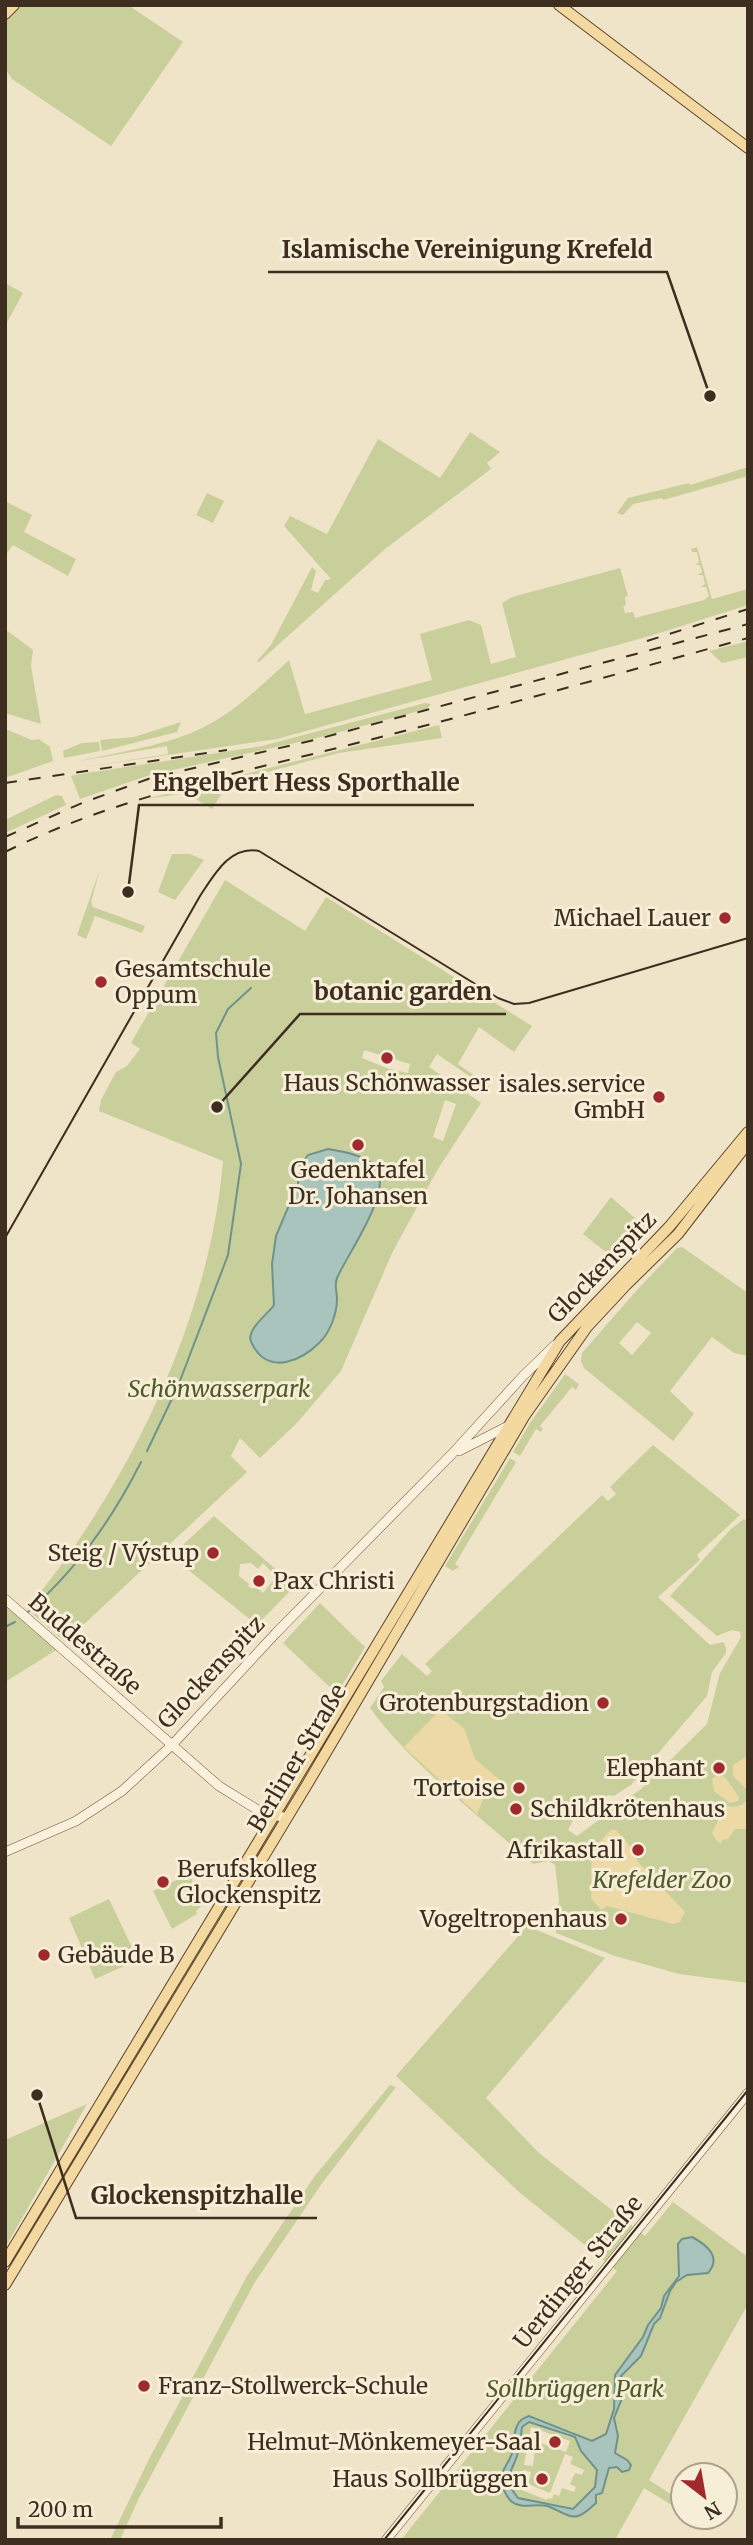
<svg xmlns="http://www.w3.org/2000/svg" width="753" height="2545" font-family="Merriweather,serif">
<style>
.green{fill:#c9cf9b;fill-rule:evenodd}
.sand{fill:#ecd9a5}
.water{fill:#a9c4bc;stroke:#6f938a;stroke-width:2;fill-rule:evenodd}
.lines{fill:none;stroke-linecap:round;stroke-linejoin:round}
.stream{stroke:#6f938a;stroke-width:2}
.secondary-casing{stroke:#6f573f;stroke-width:10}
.primary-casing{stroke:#5b4430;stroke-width:12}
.secondary{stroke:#faf1dc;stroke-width:9}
.primary{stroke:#f3d9a0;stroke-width:10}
.tram{stroke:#3d2e20;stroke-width:2}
.rail{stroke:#3d2e20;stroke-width:2;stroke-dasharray:12 12;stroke-linecap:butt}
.poi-dot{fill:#9e2a2b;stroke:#f7eed8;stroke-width:2.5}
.labels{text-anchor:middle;stroke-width:6;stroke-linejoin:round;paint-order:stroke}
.poi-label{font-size:23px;fill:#3d2e20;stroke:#f7eed8;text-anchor:end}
.street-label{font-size:23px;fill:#3d2e20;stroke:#f7eed8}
.park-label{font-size:23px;font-style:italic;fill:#4d5a26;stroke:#f7eed8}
.leader{fill:none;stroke:#3d2e20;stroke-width:2.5}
.callout-dot{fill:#3d2e20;stroke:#f7eed8;stroke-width:2.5}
.callout-label{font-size:24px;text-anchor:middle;font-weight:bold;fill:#3d2e20;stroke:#f7eed8;stroke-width:6;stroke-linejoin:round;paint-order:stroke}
</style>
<rect width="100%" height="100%" fill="#f0e4c8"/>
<path class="green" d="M5,5H128L183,42L111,146L12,79L5,68Z
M5,283L23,293L5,326Z
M470,432L500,452L487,463L491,469L385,549L259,662L257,661L271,645L312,567L316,571L311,590L318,593L325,580L331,579L284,526L290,516L327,534L378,439L440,478Z
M748,467V476L663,500L662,498L633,504L623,515L617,513L628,498L689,483L690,485Z
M207,493L224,501L213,523L196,515Z
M5,501L32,515L24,532L76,559L68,576L13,545L5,556Z
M697,547L712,599L748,589V605L650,636L277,739L79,768L168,754L167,746L80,761C119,752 169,745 204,727C236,711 263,684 289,660L305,714L432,680L420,634L469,620L481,625L491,664L516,657L502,603L512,597L620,568L628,596L625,597L626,605L623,606L625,613L633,612L635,618L704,600L709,596L706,587H701L705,584L703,575H698L702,572L700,565H695L699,562L697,552H692L691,549Z
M5,629L33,650L31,666L41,724L5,713Z
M748,641V657L722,663L709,651Z
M425,703L431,704L427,709L313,739L150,775L80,799L71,776L74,775L262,746Z
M181,722L177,732L102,751L100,740L134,737Z
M439,725L442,738L339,753L229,782L212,809L186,793L146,799Z
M5,729L32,740L39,739L50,747L53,761L5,778Z
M99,742L100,751L64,758L63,751L65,750L82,743Z
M56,795L62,796L66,805L5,833V820Z
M172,854H190L204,860L175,900L158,892Z
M100,869L91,902L93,907L145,926L142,933L95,916L86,939L77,935Z
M225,880L305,931L326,897L532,1026L514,1052L479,1027L458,1064L489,1086L485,1092L479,1088L481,1084L437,1054L429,1067L481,1103L438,1169L393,1251L341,1371L297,1423L260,1458L240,1438L231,1456L247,1472L65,1642L27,1609C128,1487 210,1319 223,1161L99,1111L101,1100L116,1072L127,1066L140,1049L131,1043ZM364,1050L410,1064L408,1073L389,1069L362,1058ZM445,1100L456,1104L443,1141L433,1137ZM328,1149L342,1151L374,1165L377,1171L380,1193L374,1208L336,1280L337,1298L305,1354L281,1363L251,1332L274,1305L272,1264L276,1236L298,1184L299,1167L308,1155Z
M611,1197L645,1227L616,1260L583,1234Z
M682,1247L748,1293V1356L734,1353L712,1337L670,1391L694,1414L673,1441L584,1368L581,1361L582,1353L637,1290L677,1248ZM637,1322L651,1333L632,1355L619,1343Z
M565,1374L579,1384L576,1390L572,1387L540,1426L543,1429L541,1432L536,1429L520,1456L513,1452L530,1423Z
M653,1445L740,1515L697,1555L700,1560L658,1597L710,1645L723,1642L726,1647V1653L712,1672L707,1696L631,1785L614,1796L608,1795L590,1809L574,1818L568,1830L577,1836L641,1789L707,1724L720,1673L741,1637L740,1632L732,1630L717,1636L670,1596L731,1529L744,1519L748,1522V1983L679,1974L615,1956L556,1933L559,1899L555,1865L549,1861L533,1864C480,1816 411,1765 370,1708L384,1687L381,1681L402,1654L427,1676L432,1671L425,1664L602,1495L608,1501L616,1494L610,1487Z
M510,1458L516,1462L455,1564L459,1567L453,1571L445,1566Z
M214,1516L295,1586L257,1625L171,1556ZM251,1563L258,1569L263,1563L276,1577L263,1593L255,1586L252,1589L248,1586L249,1584L239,1576L240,1564Z
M320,1603L365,1647L337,1694L283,1643Z
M5,1605L58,1649L5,1682Z
M189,1874L204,1904L196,1911L197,1914L172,1929L153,1891Z
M109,1899L138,1960L95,1979L69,1918Z
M527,1926L605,1958L486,2098L539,2153L645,2236L673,2202L748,2257V2304L649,2480L683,2502V2512L644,2488L615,2540H401L617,2271L519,2192L396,2076ZM682,2239L695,2275H687L676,2282L670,2291L660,2318L654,2324L641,2356L621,2377L627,2386L614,2418L618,2436L614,2453L622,2472L617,2467L609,2468L602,2493L572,2518L551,2508L512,2502L503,2472L512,2452L523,2418L529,2416L573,2432L575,2435L570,2437L528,2422L525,2424C520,2432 521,2442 518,2451C512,2474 501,2475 518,2498L573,2509L595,2487L597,2470L581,2451L575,2438L577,2435L592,2441L606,2434L614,2409L615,2375L643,2337L648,2325L661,2308L664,2296L679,2276L678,2244ZM531,2427L570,2441L566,2452L541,2443L542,2435L537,2433L533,2466L524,2465ZM565,2454L573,2457L570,2464L584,2470L582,2475L575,2473L570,2484L576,2487L574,2492L562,2488L559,2496L554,2494L552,2499L548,2498L547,2500L519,2489L523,2470L531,2472L528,2484L550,2493Z
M390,2085L396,2087L323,2182L255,2282L139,2498L120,2540H110L150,2457L247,2276L314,2177Z
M87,2104L5,2248V2140Z"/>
<path class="sand" d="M440,1710L464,1728L475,1759L500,1780L485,1795L477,1814L404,1747Z
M748,1756V1791L733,1776V1765Z
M717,1775L725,1777L739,1797L738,1801L730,1803L714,1791L712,1779Z
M748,1796V1829H735L728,1839L722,1840L721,1844L715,1839L712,1833L725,1806C735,1808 745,1807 748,1796Z
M611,1830H616L627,1842L639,1863L685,1912L680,1922L673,1924L607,1906L601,1910L591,1898C594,1870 583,1856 611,1830Z"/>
<path class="water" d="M328,1149C341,1151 364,1155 374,1165C397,1187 347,1254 337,1278C334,1285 337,1291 337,1299C337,1313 330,1333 319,1343C302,1360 272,1374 255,1349C252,1344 249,1340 251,1334C254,1323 268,1314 274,1305L272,1264L276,1236L298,1184L299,1167L308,1155Z
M692,2237C707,2245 722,2257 708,2273L687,2275L676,2282L670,2291L660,2318L654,2324L641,2356L621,2376L626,2382L627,2386L614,2418L618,2436L615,2453L627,2460L631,2465L629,2470L622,2472L617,2467L609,2468L602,2493L596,2495V2503C575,2523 574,2518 550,2507C538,2502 522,2510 512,2502C506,2497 501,2485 501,2478C502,2469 510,2461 512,2453C514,2444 513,2434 517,2426C519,2420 524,2418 529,2416L592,2441L606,2434L614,2409L615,2375L643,2337L648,2325L661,2308L664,2296L679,2276L678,2244L682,2239ZM529,2422L575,2437L581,2451L597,2470L595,2487L573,2509L518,2498C502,2478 510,2476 517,2456C520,2446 521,2437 522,2427Z"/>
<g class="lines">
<path class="stream" d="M147,1451L178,1386L228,1255L241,1164L218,1057L216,1033L228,1009L251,988
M28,1612C75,1571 113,1518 141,1462
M5,1627L15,1622"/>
<g class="secondary-casing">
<path id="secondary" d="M459,1451L512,1424
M5,1599L219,1786L261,1812L287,1818
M5,1852L76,1821L122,1791L172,1745L276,1633L451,1455L523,1376L555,1345
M386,2540L748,2093"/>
</g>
<g class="primary-casing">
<path id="primary" d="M559,5L748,148
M5,14L14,5
M5,2262L560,1341L669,1227L748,1132
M5,2285L308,1783L525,1415L587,1327L626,1285L678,1234L748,1143"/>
</g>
<use href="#secondary" class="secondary"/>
<use href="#primary" class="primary"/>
<path class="tram" d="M5,1238L200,896C214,875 230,845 259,851L498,998L514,1004L529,1003L748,938
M384,2540L748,2090"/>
<path class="rail" d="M647,641L748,609
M5,783L227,750
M5,837L82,803L151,778L314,740L748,624
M5,852C116,797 235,774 353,744C485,711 617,674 748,638"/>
</g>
<g class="poi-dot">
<circle cx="725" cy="918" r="7"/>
<circle cx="101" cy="982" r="7"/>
<circle cx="387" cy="1058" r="7"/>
<circle cx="659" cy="1097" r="7"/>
<circle cx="358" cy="1145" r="7"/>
<circle cx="213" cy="1553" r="7"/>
<circle cx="259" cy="1581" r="7"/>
<circle cx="603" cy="1703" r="7"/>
<circle cx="719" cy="1768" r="7"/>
<circle cx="519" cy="1788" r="7"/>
<circle cx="516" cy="1809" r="7"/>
<circle cx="638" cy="1850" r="7"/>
<circle cx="163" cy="1882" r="7"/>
<circle cx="621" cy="1919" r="7"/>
<circle cx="44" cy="1955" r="7"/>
<circle cx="144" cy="2386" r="7"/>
<circle cx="555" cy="2442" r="7"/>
<circle cx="542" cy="2479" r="7"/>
</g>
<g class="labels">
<g class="poi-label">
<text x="711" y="926">Michael Lauer</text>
<text x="115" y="977" text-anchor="start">Gesamtschule<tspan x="115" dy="26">Oppum</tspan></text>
<text x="387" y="1091" text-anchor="middle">Haus Schönwasser</text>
<text x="645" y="1092">isales.service<tspan x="645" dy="26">GmbH</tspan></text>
<text x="358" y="1178" text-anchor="middle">Gedenktafel<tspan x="358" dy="26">Dr. Johansen</tspan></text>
<text x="199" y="1561">Steig / Výstup</text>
<text x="273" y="1589" text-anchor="start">Pax Christi</text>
<text x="589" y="1711">Grotenburgstadion</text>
<text x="705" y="1776">Elephant</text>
<text x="505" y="1796">Tortoise</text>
<text x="530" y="1817" text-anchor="start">Schildkrötenhaus</text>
<text x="624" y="1858">Afrikastall</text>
<text x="177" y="1877" text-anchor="start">Berufskolleg<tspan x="177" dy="26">Glockenspitz</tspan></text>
<text x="607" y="1927">Vogeltropenhaus</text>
<text x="58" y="1963" text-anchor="start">Gebäude B</text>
<text x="158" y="2394" text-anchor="start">Franz-Stollwerck-Schule</text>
<text x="541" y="2450">Helmut-Mönkemeyer-Saal</text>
<text x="528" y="2487">Haus Sollbrüggen</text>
</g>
<g class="street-label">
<text transform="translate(602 1267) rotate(-46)" y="8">Glockenspitz</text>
<text transform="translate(85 1644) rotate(41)" y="8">Buddestraße</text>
<text transform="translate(211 1672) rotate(-47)" y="8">Glockenspitz</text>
<text transform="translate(297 1758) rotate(-59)" y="8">Berliner Straße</text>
<text transform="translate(578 2272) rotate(-51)" y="8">Uerdinger Straße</text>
</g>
<g class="park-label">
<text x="219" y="1397">Schönwasserpark</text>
<text x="662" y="1888">Krefelder Zoo</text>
<text x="575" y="2397">Sollbrüggen Park</text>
</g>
</g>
<path class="leader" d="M710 396L667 272H268M128 892L139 805H474M217 1107L300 1014H506M37 2095L76 2218H317"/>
<g class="callout-dot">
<circle cx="710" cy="396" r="7"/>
<circle cx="128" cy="892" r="7"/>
<circle cx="217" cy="1107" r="7"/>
<circle cx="37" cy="2095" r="7"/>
</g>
<g class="callout-label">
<text x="467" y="258">Islamische Vereinigung Krefeld</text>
<text x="306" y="791">Engelbert Hess Sporthalle</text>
<text x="403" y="1000">botanic garden</text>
<text x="197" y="2204">Glockenspitzhalle</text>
</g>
<rect width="753" height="2545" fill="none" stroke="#3d2e20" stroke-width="14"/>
<g transform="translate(704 2496) rotate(149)"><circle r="33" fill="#f7eed8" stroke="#ada18e" stroke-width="2"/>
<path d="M0-5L12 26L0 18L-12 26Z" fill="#9e2a2b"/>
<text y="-10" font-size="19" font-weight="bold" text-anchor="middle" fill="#3d2e20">N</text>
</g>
<path d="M18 2517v10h203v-10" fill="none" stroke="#3d2e20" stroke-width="3.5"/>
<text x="28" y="2517" font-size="21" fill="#3d2e20" stroke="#f7eed8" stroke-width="5" paint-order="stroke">200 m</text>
</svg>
